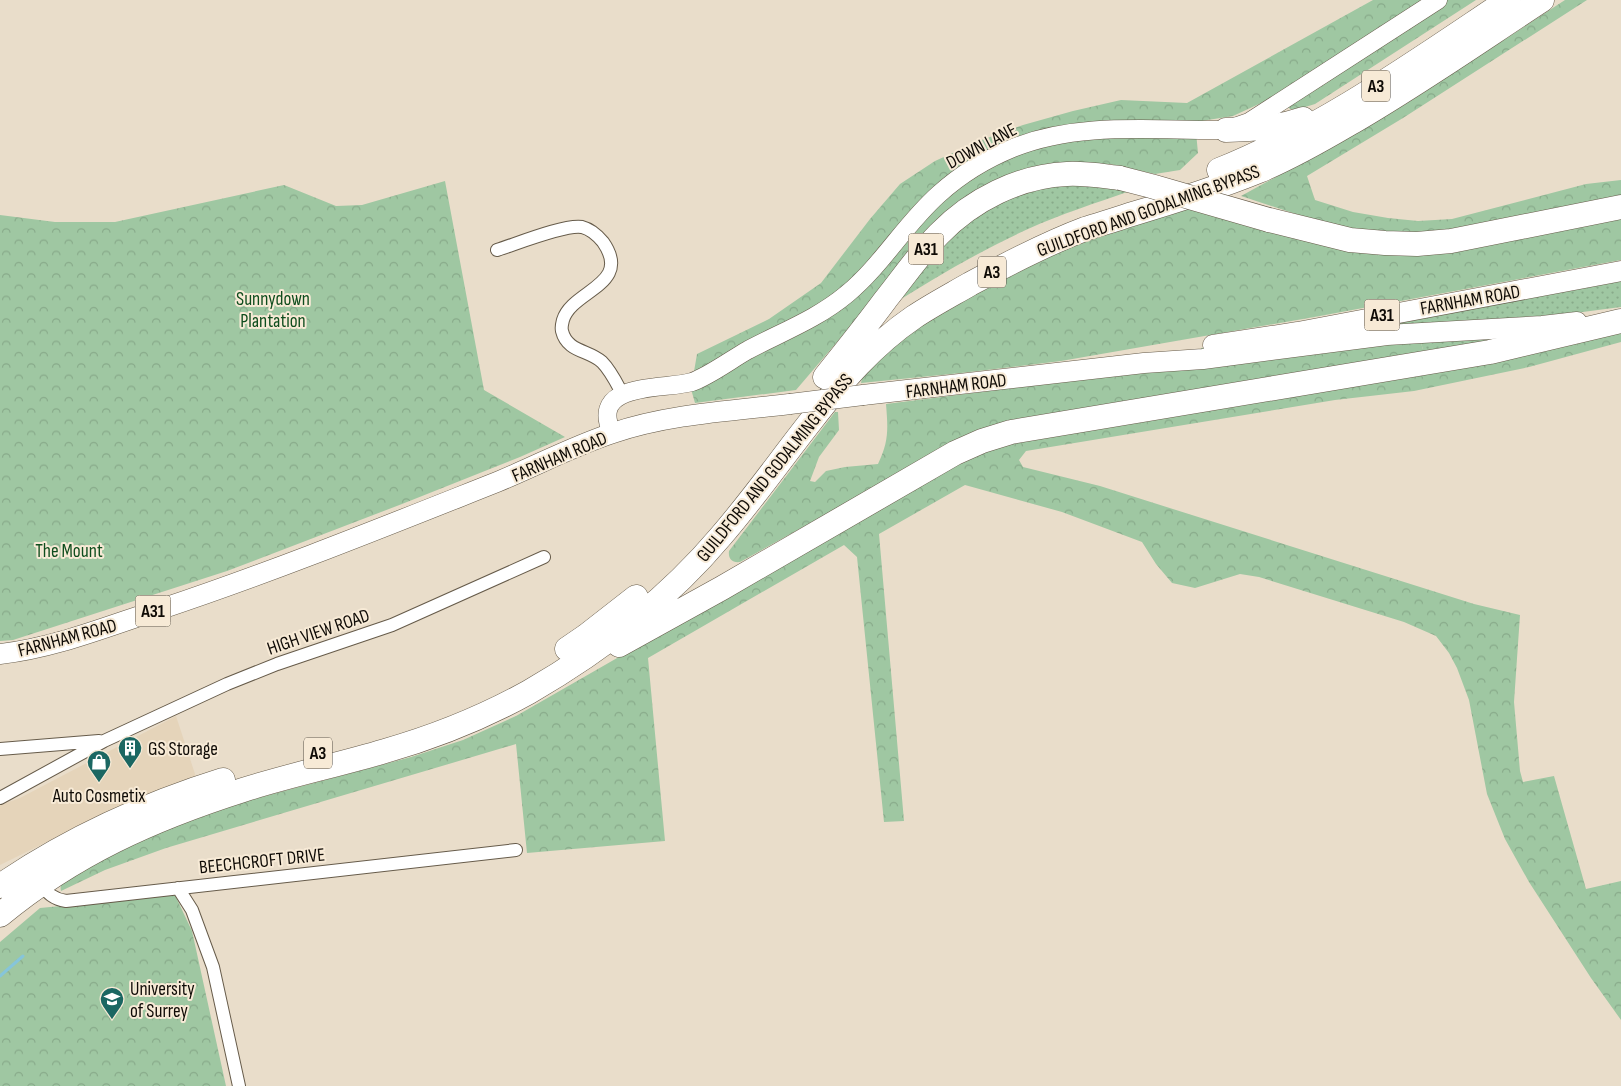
<svg xmlns="http://www.w3.org/2000/svg" width="1621" height="1086" font-family="'Sofia Sans Condensed',sans-serif">
<style>
.built{fill:#e5d4ba}
.grass{fill:url(#grass-dots)}
.forest{fill:url(#forest-crowns)}
.lines{fill:none;stroke-linecap:round;stroke-linejoin:round}
.stream{stroke:#86c5da;stroke-width:3}
.street-casing{stroke:#665b4a;stroke-width:14}
.secondary-casing{stroke:#665b4a;stroke-width:19}
.primary-casing{stroke:#665b4a;stroke-width:21}
.highway-casing{stroke:#665b4a;stroke-width:25}
.street{stroke:#fff;stroke-width:12}
.secondary{stroke:#fff;stroke-width:18}
.primary{stroke:#fff;stroke-width:20}
.highway{stroke:#fff;stroke-width:24}
.primary-bridge-casing{stroke:#665b4a;stroke-width:21;stroke-linecap:butt}
.highway-bridge-casing{stroke:#665b4a;stroke-width:25;stroke-linecap:butt}
.primary-bridge{stroke:#fff;stroke-width:20}
.highway-bridge{stroke:#fff;stroke-width:24}
.labels{text-anchor:middle;stroke-width:4;stroke-linejoin:round;paint-order:stroke}
.shield{fill:#f7ead6;stroke:#554e44;stroke-width:1}
.shield-label{font-size:18px;font-weight:bold;fill:#0f0b06}
.street-label{font-size:19px;fill:#0f0b06;stroke:#f7ead6}
.park-label{font-size:19px;fill:#0e4d1d;stroke:#f7ead6}
.poi-label{font-size:19px;fill:#0f0b06;stroke:#f7ead6;text-anchor:start}
</style>
<defs>
<pattern id="grass-dots" width="8" height="8" patternUnits="userSpaceOnUse" patternTransform="scale(1.25)"><rect width="8" height="8" fill="#9fc7a2"/><path d="M2 2h.1M6 6h.1" fill="none" stroke="#88aa8a" stroke-width="1.8" stroke-linecap="round"/></pattern>
<pattern id="forest-crowns" width="20" height="18" patternUnits="userSpaceOnUse" patternTransform="scale(1.25)"><rect width="20" height="18" fill="#9fc7a2"/><path d="M2 6a3 3 0 1 1 6 0M12 15a3 3 0 1 1 6 0" fill="none" stroke="#88aa8a"/></pattern>
</defs>
<rect width="100%" height="100%" fill="#e9ddca"/>
<path class="built" d="M176,716L196,777L75,828L0,865V805L20,798Z"/>
<path class="grass" d="M1064,184L1092,185L1130,191C1096,203 1061,214 1028,229C980,251 932,279 887,308L971,217L1006,197L1034,189Z
M1621,277V307L1552,316L1202,351L1201,348L1307,332Z
M1530,332L1424,353L1419,336Z"/>
<path class="forest" d="M1373,0H1476L1315,104C1289,112 1295,113 1274,97L1233,116L1195,122L1198,153L1180,170L1155,174L1110,164H1079L1035,170L884,287L796,390L695,403L691,389L697,354L769,319L821,283L870,219L900,184L935,161L979,141L1023,125L1073,111L1121,100L1187,103Z
M1565,0H1587L1403,118L1307,176L1315,200L1353,212L1388,218L1418,221L1452,219L1586,184L1621,180V200L1453,231L1380,234L1320,222L1241,196L1360,131L1404,105Z
M445,181L484,390L565,437L520,457L402,504L227,571L13,640L0,641V215L55,222H115L284,185L336,206L362,205Z
M1190,208L1322,243L1621,217V260L1320,316L1061,361L961,373L861,383L864,369L909,334L937,316L1009,276L1055,254L1088,241Z
M1621,326V342L1529,367L1414,391L1335,400L1026,451L1019,460L1023,467L1100,486L1474,604L1520,615L1514,702L1520,771L1523,782L1554,776L1586,889L1621,881V1020L1591,978L1529,882L1505,839L1487,794L1469,700L1457,668L1449,653L1436,636L1404,622L1259,577L1240,574L1195,588L1172,583L1156,564L1142,542L1062,512L965,485L879,534L904,821L884,822L857,557L844,545L648,658L665,841L527,853L516,744L166,848L105,870L61,891C59,882 65,879 72,875L161,831L247,801L411,757L463,740L516,716L985,447Z
M1419,336L1424,353L1086,413L895,476L740,562C732,563 728,559 729,551L835,412H838L839,430L819,457L810,481L815,482L826,471L845,467L878,464C889,441 888,429 886,404Z
M175,895L192,931L226,1086H0V942L40,908Z"/>
<g class="lines">
<path class="stream" d="M0,976L23,956"/>
<g class="street-casing">
<path id="street" d="M497,250C516,244 565,224 582,227C590,229 598,236 603,242C633,285 572,290 563,320C562,324 561,327 562,331C567,352 589,350 602,362C611,371 617,384 623,395
M0,749L99,741
M0,798L104,741L227,684L277,664L392,625L544,557
M38,882C47,892 52,899 66,901L516,850
M178,888L192,910L213,967L239,1086"/>
</g>
<g class="secondary-casing">
<path id="secondary" d="M612,433C588,381 665,390 692,382C709,376 732,359 748,350C782,332 817,319 847,294C882,265 905,224 939,194C960,175 986,159 1013,148C1080,121 1155,131 1226,130L1249,122L1438,0"/>
</g>
<g class="primary-casing">
<path id="primary" d="M1213,345L1298,332L1621,271
M863,395L1144,363L1203,359L1387,335L1542,326L1577,322
M0,654C55,648 108,626 161,609C275,571 386,526 497,482C536,466 573,446 613,433C669,414 731,411 790,404"/>
</g>
<g class="highway-casing">
<path id="highway" d="M1226,130C1253,129 1277,128 1303,119
M1219,170C1323,128 1415,62 1508,0
M1269,220L1350,240L1385,243L1417,244L1451,241L1621,207
M825,377C846,351 866,326 886,299C903,278 919,254 939,234C972,200 1019,176 1067,174C1085,173 1102,176 1120,178
M619,645L722,588L955,453L982,441L1011,432L1490,352L1621,321
M567,649L586,636L636,597
M0,886C69,839 143,805 223,780
M0,915C74,854 152,819 243,790C290,775 338,765 385,751C434,737 484,717 529,692C600,651 668,599 721,536C753,499 781,459 811,421C842,381 873,345 914,317C932,305 951,295 970,284C1007,264 1045,244 1085,229C1100,224 1115,220 1129,215C1173,202 1217,188 1259,171C1290,158 1320,141 1349,124C1415,86 1478,42 1542,0"/>
</g>
<use href="#street" class="street"/>
<use href="#secondary" class="secondary"/>
<use href="#primary" class="primary"/>
<use href="#highway" class="highway"/>
<g class="primary-bridge-casing">
<path id="primary-bridge" d="M790,404L863,395"/>
</g>
<g class="highway-bridge-casing">
<path id="highway-bridge" d="M1120,178L1151,186L1269,220"/>
</g>
<use href="#primary-bridge" class="primary-bridge"/>
<use href="#highway-bridge" class="highway-bridge"/>
</g>
<defs>
<g id="building-pin" transform="scale(1.25)"><path d="M0 17L-7.5 6A9.5 9.5 0 1 1 7.5 6Z" fill="#1b6762" stroke="#f7ead6"/><path d="M-4-6H4V6H1V3H-1V6H-4ZM-2.5-4.3h1.7v1.8h-1.7ZM.8-4.3h1.7v1.8H.8ZM-2.5-1h1.7V.8h-1.7ZM.8-1h1.7V.8H.8Z" fill="#fff"/></g>
<g id="shop-pin" transform="scale(1.25)"><path d="M0 17L-7.5 6A9.5 9.5 0 1 1 7.5 6Z" fill="#1b6762" stroke="#f7ead6"/><path d="M-5-2.5h2.3a2.7 3.5 0 0 1 5.4 0H5L5.5 6h-11ZM-1.5-2.5h3a1.5 2.3 0 0 0-3 0Z" fill="#fff"/></g>
<g id="university-pin" transform="scale(1.25)"><path d="M0 17L-7.5 6A9.5 9.5 0 1 1 7.5 6Z" fill="#1b6762" stroke="#f7ead6"/><path d="M0-5L7-2L0 1L-7-2ZM-4 1L0 2.5L4 1V4Q0 6-4 4Z" fill="#fff"/></g>
</defs>
<g fill-rule="evenodd">
<use href="#building-pin" x="130" y="748"/>
<use href="#shop-pin" x="99" y="762"/>
<use href="#university-pin" x="112" y="999"/>
</g>
<g class="labels">
<g class="shield">
<rect x="1362" y="70.5" width="28" height="31" rx="4"/>
<rect x="908.5" y="233.5" width="35" height="31" rx="4"/>
<rect x="978" y="256.5" width="28" height="31" rx="4"/>
<rect x="1364.5" y="299.5" width="35" height="31" rx="4"/>
<rect x="135.5" y="595.5" width="35" height="31" rx="4"/>
<rect x="304" y="737.5" width="28" height="31" rx="4"/>
</g>
<g class="shield-label">
<text x="1376" y="92">A3</text>
<text x="926" y="255">A31</text>
<text x="992" y="278">A3</text>
<text x="1382" y="321">A31</text>
<text x="153" y="617">A31</text>
<text x="318" y="759">A3</text>
</g>
<g class="street-label">
<text transform="translate(981 145) rotate(-28)" y="7">DOWN LANE</text>
<text transform="translate(1148 210) rotate(-20)" y="7">GUILDFORD AND GODALMING BYPASS</text>
<text transform="translate(1470 299) rotate(-10)" y="7">FARNHAM ROAD</text>
<text transform="translate(956 385) rotate(-7)" y="7">FARNHAM ROAD</text>
<text transform="translate(559 456) rotate(-23)" y="7">FARNHAM ROAD</text>
<text transform="translate(774 467) rotate(-51)" y="7">GUILDFORD AND GODALMING BYPASS</text>
<text transform="translate(318 631) rotate(-19)" y="7">HIGH VIEW ROAD</text>
<text transform="translate(67 637) rotate(-15)" y="7">FARNHAM ROAD</text>
<text transform="translate(262 860) rotate(-6)" y="7">BEECHCROFT DRIVE</text>
</g>
<g class="park-label">
<text x="273" y="305">Sunnydown<tspan x="273" dy="22">Plantation</tspan></text>
<text x="69" y="557">The Mount</text>
</g>
<g class="poi-label">
<text x="148" y="755">GS Storage</text>
<text x="99" y="802" text-anchor="middle">Auto Cosmetix</text>
<text x="130" y="995">University<tspan x="130" dy="22">of Surrey</tspan></text>
</g>
</g>
</svg>
